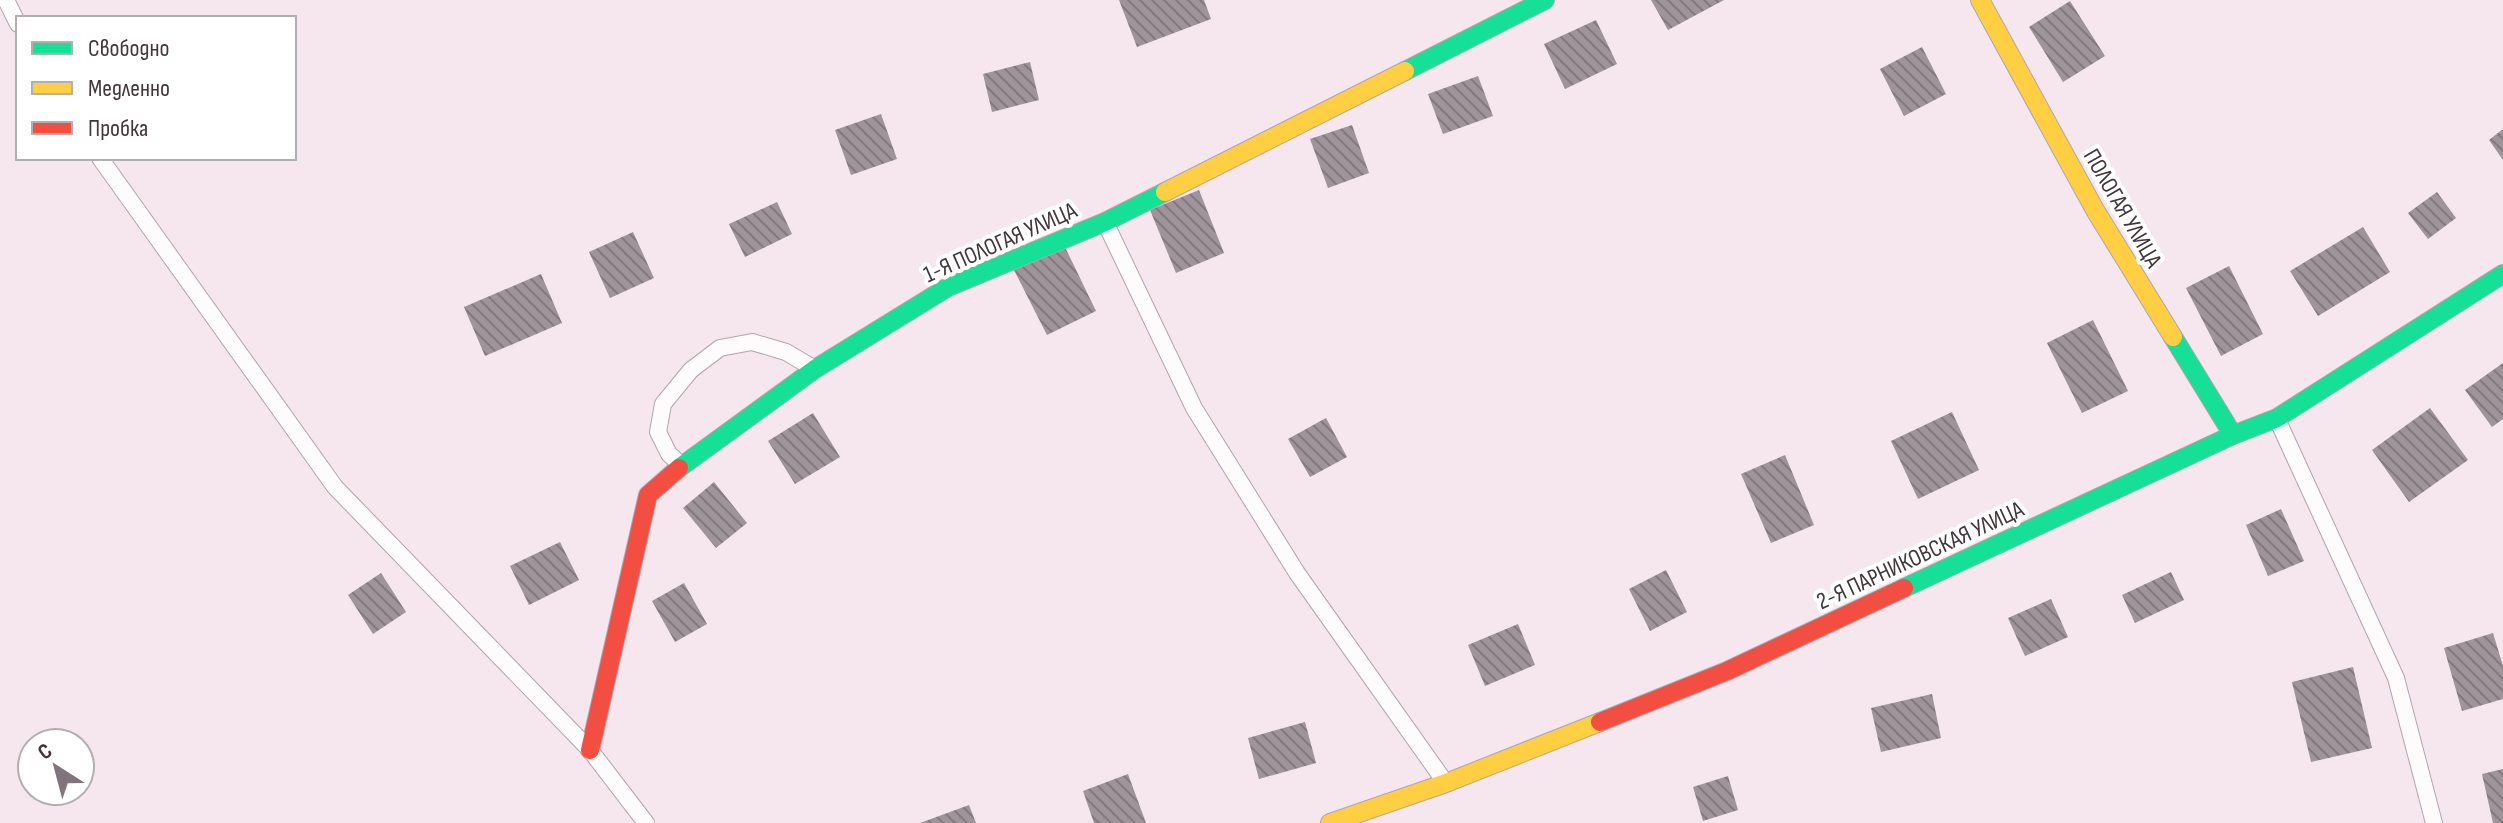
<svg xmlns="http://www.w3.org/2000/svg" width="2503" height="823" font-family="'Sofia Sans Condensed',sans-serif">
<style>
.building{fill:url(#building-back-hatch)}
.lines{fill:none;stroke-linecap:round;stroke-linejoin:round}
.lane-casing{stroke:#b1a5ab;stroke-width:18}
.fast-casing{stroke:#b1a5ab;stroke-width:20}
.slow-casing{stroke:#b1a5ab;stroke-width:20}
.jam-casing{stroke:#b1a5ab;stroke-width:20}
.lane{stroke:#fefbfc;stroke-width:16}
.fast{stroke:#16e098;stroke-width:18}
.slow{stroke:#ffcf43;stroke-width:18}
.jam{stroke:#f24e42;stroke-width:18}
.labels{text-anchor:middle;stroke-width:8;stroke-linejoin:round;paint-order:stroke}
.street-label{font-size:24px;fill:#42363c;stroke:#fff}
</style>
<defs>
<pattern id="building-back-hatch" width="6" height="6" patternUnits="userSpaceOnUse" patternTransform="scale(2)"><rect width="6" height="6" fill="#9f9499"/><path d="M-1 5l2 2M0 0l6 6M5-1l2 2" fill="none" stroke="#837a7e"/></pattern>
</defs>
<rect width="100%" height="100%" fill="#f6e6ee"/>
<path class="building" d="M1119,0H1204L1211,19L1137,47Z
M1651,0H1724L1668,30Z
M2070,1L2105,56L2063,82L2029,27Z
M1596,20L1617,64L1565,89L1544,44Z
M1922,47L1946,94L1904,116L1880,69Z
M1030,62L1039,100L992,112L983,74Z
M1478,76L1493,116L1443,134L1428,94Z
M881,114L897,159L851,175L835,130Z
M1352,125L1369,173L1328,188L1310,139Z
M2503,129V160L2489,140Z
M1199,190L1224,253L1176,273L1150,210Z
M2437,192L2456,218L2428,239L2408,213Z
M777,202L792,234L745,257L729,224Z
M2363,227L2390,272L2318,316L2290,271Z
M633,232L654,278L610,298L589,252Z
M1064,245L1096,311L1047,335L1014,270Z
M2229,266L2263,334L2221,356L2186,288Z
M541,274L562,323L485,356L464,307Z
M2093,320L2128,391L2082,413L2047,343Z
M2503,363V419L2492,427L2465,390Z
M2430,408L2468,460L2409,502L2372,450Z
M1952,412L1979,470L1918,499L1891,441Z
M813,413L840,457L795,484L768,441Z
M1326,418L1347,457L1310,477L1288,439Z
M1785,455L1814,525L1771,543L1741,474Z
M714,482L747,523L716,548L683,508Z
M2281,509L2304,561L2268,576L2246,525Z
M560,542L579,580L529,605L510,566Z
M1666,570L1687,612L1650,631L1629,589Z
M2171,572L2184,600L2135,623L2122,595Z
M381,573L406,612L373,634L348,595Z
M684,583L707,624L675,642L652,601Z
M2051,599L2068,637L2025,656L2008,618Z
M1518,624L1535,665L1485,686L1468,645Z
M2493,633L2503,666V699L2462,711L2444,648Z
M2353,667L2372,748L2311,762L2292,682Z
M1932,694L1941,738L1881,752L1871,708Z
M1305,722L1316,763L1259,779L1248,738Z
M2503,769V823H2493L2482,774Z
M1128,774L1146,823H1094L1083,791Z
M1728,776L1738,810L1703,821L1693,787Z
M969,805L976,823H920Z"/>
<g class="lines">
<g class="lane-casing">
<path id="lane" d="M6,0L18,24
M100,158L335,487L590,750L646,823
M1105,222L1194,408L1297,573L1445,782
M2277,419L2396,678L2434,823
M680,464L669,454L658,432L663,404L691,370L720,348L752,342L786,352L813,368"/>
</g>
<g class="fast-casing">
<path id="fast" d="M1405,71L1545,0
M2173,337L2233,435
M679,468L815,369L948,287L1105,222L1165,192
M1904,588L2233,435L2277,418L2503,274"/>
</g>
<g class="slow-casing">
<path id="slow" d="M1980,0L2095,210L2173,337
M1165,192L1405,71
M1330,823L1446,783L1600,722"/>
</g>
<g class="jam-casing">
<path id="jam" d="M1600,722L1727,671L1904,588
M590,750L648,495L679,468"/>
</g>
<use href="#lane" class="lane"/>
<use href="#fast" class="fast"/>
<use href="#slow" class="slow"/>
<use href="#jam" class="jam"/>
</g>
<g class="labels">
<g class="street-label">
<text transform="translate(2123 208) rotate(60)" y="8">ПОЛОГАЯ УЛИЦА</text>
<text transform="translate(1000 242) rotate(-24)" y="8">1-Я ПОЛОГАЯ УЛИЦА</text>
<text transform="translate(1920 555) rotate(-25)" y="8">2-Я ПАРНИКОВСКАЯ УЛИЦА</text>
</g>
</g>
<rect x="16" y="16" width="280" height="144" fill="#ffffff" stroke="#b3afb1" stroke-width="2"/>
<rect x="32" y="42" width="40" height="12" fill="#16e098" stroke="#b3afb1" stroke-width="2"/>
<text x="88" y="56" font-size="24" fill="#42363c">Свободно</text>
<rect x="32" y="82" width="40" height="12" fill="#ffcf43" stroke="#b3afb1" stroke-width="2"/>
<text x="88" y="96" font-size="24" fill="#42363c">Медленно</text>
<rect x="32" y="122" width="40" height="12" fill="#f24e42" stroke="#b3afb1" stroke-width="2"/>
<text x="88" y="136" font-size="24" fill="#42363c">Пробка</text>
<g transform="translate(56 767) rotate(324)"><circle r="38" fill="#ffffff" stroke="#b3afb1" stroke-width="2"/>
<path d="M0-6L14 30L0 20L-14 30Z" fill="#81747a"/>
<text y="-12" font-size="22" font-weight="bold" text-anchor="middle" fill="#42363c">С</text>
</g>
</svg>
